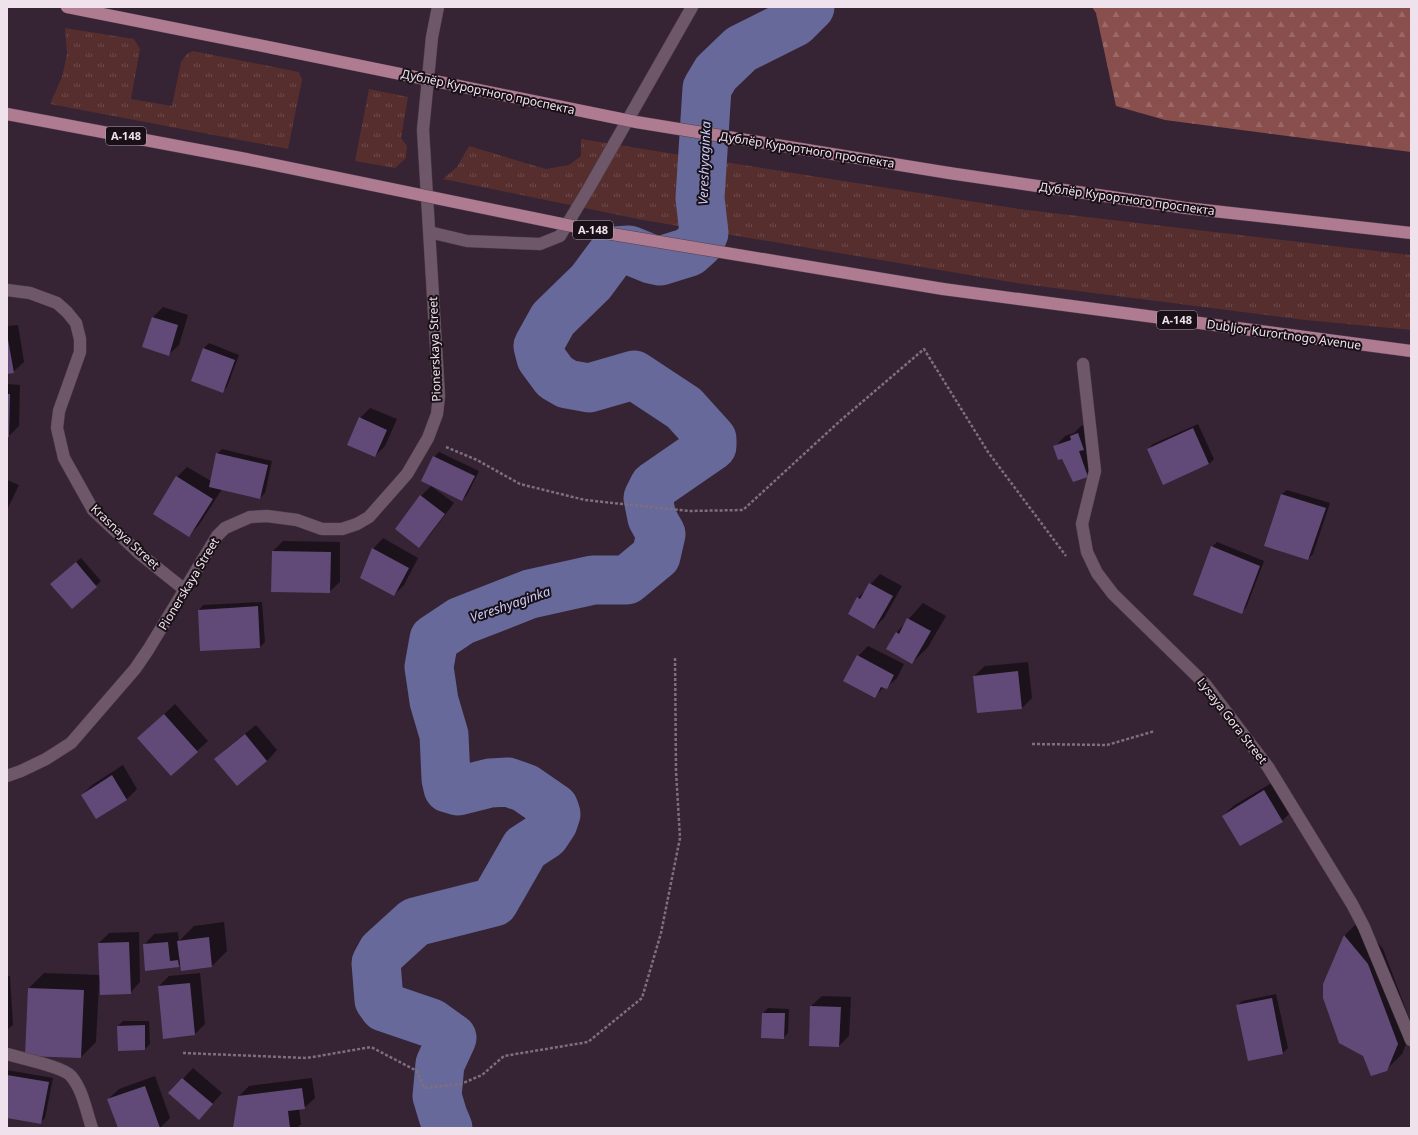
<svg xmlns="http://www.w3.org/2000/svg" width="1418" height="1135" font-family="'Noto Sans',sans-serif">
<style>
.grass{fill:url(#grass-tufts)}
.forest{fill:url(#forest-firs)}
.shadow{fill:#0007}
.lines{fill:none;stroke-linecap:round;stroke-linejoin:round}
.river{stroke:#66699a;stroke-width:49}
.building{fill:#614a78}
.street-casing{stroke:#4f3f4d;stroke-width:13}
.primary-casing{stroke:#4f3f4d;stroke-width:13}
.path{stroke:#7f6f7d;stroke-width:2.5;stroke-dasharray:3 2;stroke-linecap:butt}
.street{stroke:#6d5769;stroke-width:12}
.primary{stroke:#af7b91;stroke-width:12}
.primary-bridge-casing{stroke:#4f3f4d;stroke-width:13;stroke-linecap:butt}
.primary-bridge{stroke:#af7b91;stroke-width:12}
.labels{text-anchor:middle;stroke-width:4;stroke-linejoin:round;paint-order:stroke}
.shield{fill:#191017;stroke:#afa3ac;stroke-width:1}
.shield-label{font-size:11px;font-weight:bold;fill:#efe2ec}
.street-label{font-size:12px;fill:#efe2ec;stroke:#191017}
.water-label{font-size:13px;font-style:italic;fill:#c8cbfa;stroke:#191017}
</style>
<defs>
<pattern id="grass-tufts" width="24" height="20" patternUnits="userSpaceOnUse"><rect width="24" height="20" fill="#562e2d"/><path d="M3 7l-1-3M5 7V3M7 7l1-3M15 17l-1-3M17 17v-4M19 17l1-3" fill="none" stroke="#6f4c4c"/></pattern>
<pattern id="forest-firs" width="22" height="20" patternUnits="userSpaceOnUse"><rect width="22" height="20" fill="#884f4d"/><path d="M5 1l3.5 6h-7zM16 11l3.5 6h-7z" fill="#996867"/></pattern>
</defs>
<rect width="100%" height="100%" fill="#362334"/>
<path class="grass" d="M65,28L134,39L140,49L131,99L172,106L181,62L187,54L193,51L299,72L302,80L288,149L50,104L62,77L67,54Z
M369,89L408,97L401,138L407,146L406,158L395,168L355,161Z
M581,139L1019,209L1411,255V330L1305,320L1023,284L643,220L443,179L457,167L469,146L546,169L569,165L581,156Z"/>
<path class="forest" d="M1092,7H1411V152L1165,120L1116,106L1096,13Z"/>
<path class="shadow" d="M163,307L188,315L179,345L168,355L153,317Z
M18,325L24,362L13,372L7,373V326Z
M209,343L239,355L227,387L222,392L204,348Z
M7,384L20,385L19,426L9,436H7Z
M370,408L397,419L385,446L375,456L360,418Z
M1088,423L1098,466L1087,476L1063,458L1055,447L1065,436L1074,433L1081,426Z
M1198,424L1214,459L1209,464L1164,484L1148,449L1153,444Z
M222,449L272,461L265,493L260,498L222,489L199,525L189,535L177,477L187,467L211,481L217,454Z
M439,452L479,471L467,495L462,500L434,457Z
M7,480L19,485L7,510Z
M431,486L454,503L429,536L419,546L421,496Z
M1287,490L1330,503L1313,554L1308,559L1282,494Z
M383,538L418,558L404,585L394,595L361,577L373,549Z
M283,541L340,542V582L329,592L273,551Z
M1217,542L1264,561L1246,608L1241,612L1212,547Z
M81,558L101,581L72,608L56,579Z
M880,574L902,586L884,618L874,628L858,598Z
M262,602L265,642L260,647L199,610L203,605Z
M923,603L946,616L928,647L912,663L887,649L897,632Z
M868,646L904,664L897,678L886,688L884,687L875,696L858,656Z
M1028,662L1032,698L1022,708L974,676L985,666Z
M175,704L208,741L171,774L139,738Z
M256,725L277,750L267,761L216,759L226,749Z
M123,765L137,789L127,799L97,818L82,795L92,785Z
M1275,781L1292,811L1282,821L1240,845L1223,816L1233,806Z
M1360,920L1383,949L1411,1023V1032L1402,1054L1386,1070L1364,1055L1324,984L1345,935Z
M224,922L227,951L212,966L182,970L181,963L178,966L146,969L144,945L154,934L178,932L179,941L194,926Z
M139,932L140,982L130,993L99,985L96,1042L81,1057L26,1055L29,988L44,973L100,975L99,943L109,933Z
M200,973L205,1024L195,1034L159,986L169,976Z
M7,976H10L13,1025L7,1030Z
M1276,994L1288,1048L1283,1053L1237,1006L1242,1001Z
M822,996L851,997L849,1036L839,1046L811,1006Z
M768,1008L789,1009L788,1033L783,1038L763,1013Z
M123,1021H149L150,1044L145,1049L118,1026Z
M193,1068L222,1093L199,1119L170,1093Z
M7,1070L53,1078L45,1118L40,1123L7,1117Z
M155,1076L170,1118L160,1128H119L108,1099L119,1089Z
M312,1078L315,1098L304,1108L299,1109L301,1124L297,1128H234L239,1096L249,1086Z"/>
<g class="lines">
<path class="river" d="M448,1128L443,1116L437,1096L440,1064L452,1038L431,1023L384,1007L379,1000L376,963L382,952L415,922L494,902L525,848L545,835L553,823L556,814L554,808L525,788L508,782L490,783L458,791L448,788L446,779L444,735L434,701L429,667L434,639L461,621L530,594L593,580H627L656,556L661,534L652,518L648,498L654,486L712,446V439L684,408L634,375L589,388L567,384L555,377L541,358L538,346L553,319L591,282L614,251L629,250L651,259L660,261L689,252L699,243L704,233L700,198L707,88L716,73L741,49L795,22L810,7"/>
</g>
<path class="building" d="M152,317L178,325L169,356L142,347Z
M7,334L14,373L7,374Z
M203,348L235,360L223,393L191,381Z
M7,394H10L9,437H7Z
M359,417L387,430L375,457L347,445Z
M1193,428L1209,464L1163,485L1147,449Z
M1078,433L1084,450L1079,451L1088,477L1073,482L1062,459L1058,460L1053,446L1071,440L1070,436Z
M216,453L268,465L260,499L209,487Z
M433,456L475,476L462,501L421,481Z
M176,476L213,499L189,537L153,514Z
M1281,494L1326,508L1308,560L1264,546Z
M420,495L445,514L419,548L395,529Z
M1211,546L1260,566L1242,614L1193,595Z
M372,548L409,568L394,596L360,578Z
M272,551L331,552L330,593L271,592Z
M76,562L97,587L72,609L50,584Z
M869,583L893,596L874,629L848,614L857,597L860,599Z
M258,606L260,648L200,651L198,610Z
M907,618L931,631L912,664L886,649L896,632L899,634Z
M857,655L894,675L887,689L881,687L875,698L843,681Z
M1018,671L1022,709L977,713L973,676Z
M164,714L198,752L171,776L137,738Z
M245,734L267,761L237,786L214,759Z
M112,775L127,800L96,819L81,795Z
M1264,790L1283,822L1240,846L1222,816Z
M1344,935L1368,964L1398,1044L1387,1071L1371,1076L1363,1056L1339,1043L1323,998V984Z
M209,937L212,967L181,971L177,941Z
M129,942L131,994L100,995L98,943Z
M168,942L170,961L178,960L179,967L145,971L143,944Z
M190,983L195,1035L163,1039L158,986Z
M28,988L84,990L81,1058L25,1056Z
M1272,998L1283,1054L1248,1061L1236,1005Z
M810,1006L841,1007L839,1047L809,1046Z
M762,1013H785L784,1039L761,1038Z
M145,1025V1050L118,1051L117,1026Z
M7,1075L49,1082L41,1124L7,1118Z
M182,1078L213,1104L199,1120L168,1093Z
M145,1086L160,1128H118L107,1099Z
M302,1088L305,1109L288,1111L290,1128H233L238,1096Z"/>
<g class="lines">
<g class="street-casing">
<path id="street" d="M429,232L467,241L540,244L560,236L589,188L692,7
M7,290L30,293L57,303L67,312L76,323L80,339V352L59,411L57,428L64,458L93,510L140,554L185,590
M1083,364L1095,471L1082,524L1087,552L1097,573L1113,594L1205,684L1268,767L1352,904L1364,927L1411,1040
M7,776L21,771L46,759L71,743L135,669L148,650L217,536L225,528L250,517L267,516L297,520L322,529H342L357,524L369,517L407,474L428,438L437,414L439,396L423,130L432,37L438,7
M7,1054C20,1058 64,1067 71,1076C83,1090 86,1111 92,1128"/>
</g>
<g class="primary-casing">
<path id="primary" d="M67,7L273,48
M7,114L246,159
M949,173L1186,208L1411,233
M943,289L1411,351"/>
</g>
<path class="path" d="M446,447L477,460L520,484L585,500L689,511L743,510L841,420L924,349L988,452L1066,556
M1032,744L1107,745L1155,731
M183,1053L307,1058L371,1047L417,1071L424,1088L461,1084L482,1075L504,1056L588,1042L642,998L661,933L680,838L676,771L675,656"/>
<use href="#street" class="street"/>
<use href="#primary" class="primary"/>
<g class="primary-bridge-casing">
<path id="primary-bridge" d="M273,48L636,122L949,173
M246,159L606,233L943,289"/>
</g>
<use href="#primary-bridge" class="primary-bridge"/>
</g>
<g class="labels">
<g class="shield">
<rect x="106" y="127" width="40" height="18" rx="3"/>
<rect x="573" y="221" width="40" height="18" rx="3"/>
<rect x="1157" y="311" width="40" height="18" rx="3"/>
</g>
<g class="shield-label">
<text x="126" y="140">А-148</text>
<text x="593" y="234">А-148</text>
<text x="1177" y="324">А-148</text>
</g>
<g class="street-label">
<text transform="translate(488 92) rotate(12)" y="4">Дублёр Курортного проспекта</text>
<text transform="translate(807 150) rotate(9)" y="4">Дублёр Курортного проспекта</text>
<text transform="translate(1127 199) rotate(8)" y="4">Дублёр Курортного проспекта</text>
<text transform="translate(1284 335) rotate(8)" y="4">Dubljor Kurortnogo Avenue</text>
<text transform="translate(435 349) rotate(-92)" y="4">Pionerskaya Street</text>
<text transform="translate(125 537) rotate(43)" y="4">Krasnaya Street</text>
<text transform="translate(189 584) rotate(-59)" y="4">Pionerskaya Street</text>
<text transform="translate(1232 721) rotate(52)" y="4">Lysaya Gora Street</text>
</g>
<g class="water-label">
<text transform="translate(704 163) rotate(-88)" y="5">Vereshyaginka</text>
<text transform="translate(510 604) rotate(-19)" y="5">Vereshyaginka</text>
</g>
</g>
<rect width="1418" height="1135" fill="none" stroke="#efe2ec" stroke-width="16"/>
</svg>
